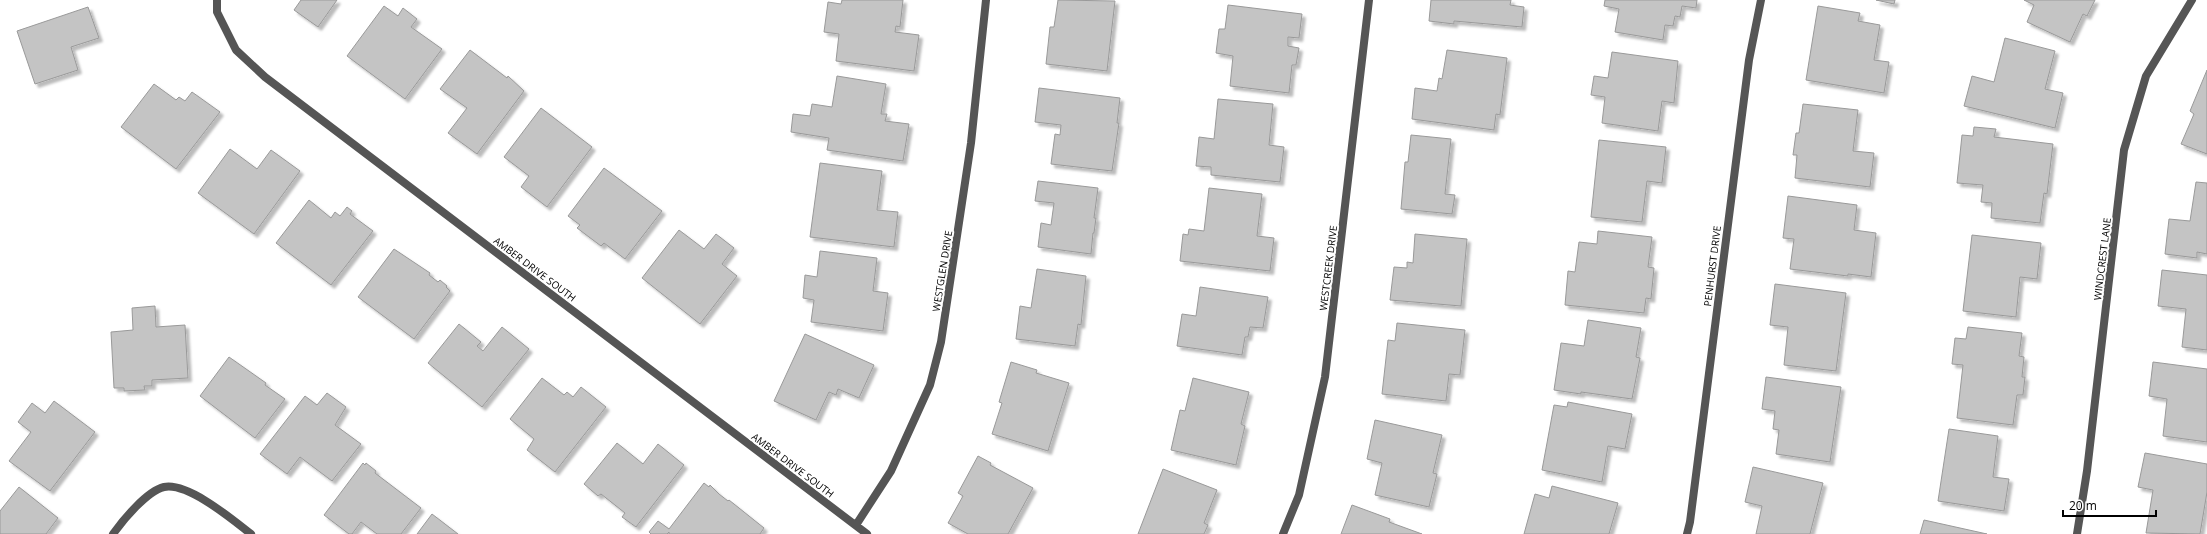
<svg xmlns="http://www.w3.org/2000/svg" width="2207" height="534" font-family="'Open Sans',sans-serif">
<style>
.building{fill:#c4c4c4;stroke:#999;filter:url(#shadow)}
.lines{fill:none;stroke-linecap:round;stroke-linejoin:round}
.minor{stroke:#555;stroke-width:8}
.labels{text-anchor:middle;stroke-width:4;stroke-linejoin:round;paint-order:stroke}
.street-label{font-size:10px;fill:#000;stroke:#fff}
</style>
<defs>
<filter id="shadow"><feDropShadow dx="3.5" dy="3.5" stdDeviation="1" flood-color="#0004"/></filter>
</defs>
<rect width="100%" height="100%" fill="#fff"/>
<path class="building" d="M301,0H337L318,27L294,10Z
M842,0H903L900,27L896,26L895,32L919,35L914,71L836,61L839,34L824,32L828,2L841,4Z
M1058,0L1115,1L1107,71L1046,64L1050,27H1054Z
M1431,0H1511L1510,5L1524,7L1522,27L1454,21V24L1429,21Z
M1605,0H1697L1696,8L1682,6L1680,17L1675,16L1673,26L1665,25L1663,40L1615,32L1619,9L1604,6Z
M1876,0H1895L1894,4Z
M2024,0H2095L2087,16L2083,14L2070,42L2027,22L2034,5Z
M1228,5L1302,14L1299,38L1288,37V46L1299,48L1296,65H1292L1289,93L1230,86L1233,56L1216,53L1219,29H1225Z
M384,6L398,16L403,8L417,19L411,27L442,49L405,99L347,56Z
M1818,6L1860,13L1858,21L1880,25L1874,60L1889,62L1884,93L1806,80Z
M88,7L99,38L71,47L78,70L35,84L17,31Z
M2005,38L2055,51L2045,89L2063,93L2055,128L1964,106L1972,76L1994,82Z
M470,50L507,78L508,76L524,91L477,154L448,133L467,108L440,89Z
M1447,50L1507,58L1500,115L1496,114L1494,130L1412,119L1415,88L1437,91L1439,78L1442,79Z
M1612,52L1678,61L1674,103L1662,101L1658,131L1602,123L1605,97L1591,95L1594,76L1608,78Z
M2207,70V154L2181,144L2194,114L2190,111Z
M837,76L886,84L881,114H887L885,121L909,124L903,161L827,150L829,138L791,132L793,114L810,116L812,104L832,107Z
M154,84L176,100L179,97L185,101L192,92L220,112L176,169L121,127Z
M1039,88L1120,98L1117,123H1119L1112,171L1051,164L1055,134L1060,135L1061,125L1035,122Z
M1218,99L1273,104L1269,145L1284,147L1280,182L1211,175V167L1196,166L1199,137L1214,139Z
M1803,104L1858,110L1853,151L1874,153L1870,187L1795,178L1797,155H1793L1796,133H1799Z
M541,108L592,147L547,207L521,187L529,176L504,157Z
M1974,127L1996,129L1994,137L2053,144L2047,194L2044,193L2040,223L1991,218L1992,203L1981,202L1983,185L1957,183L1962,135L1973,136Z
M1411,135L1451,139L1445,194L1455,195L1452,214L1401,209L1405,162H1408Z
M1599,140L1666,147L1662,183L1647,181L1642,222L1591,217Z
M230,149L257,169L271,150L300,171L254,234L198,193Z
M820,163L882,171L877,210L898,212L894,247L810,237Z
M604,168L662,211L625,259L604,243L601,246L577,228L580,225L568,216Z
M1038,181L1098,188L1094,218H1096L1094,233H1093L1091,254L1038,247L1041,223L1051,225L1054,203L1035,201Z
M2196,182L2207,183V254L2197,252V258L2165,254L2169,219L2190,221Z
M1209,188L1262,194L1257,236L1274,238L1270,271L1180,261L1183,234L1188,235L1189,229L1204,231Z
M1788,196L1857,205L1854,230L1876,233L1871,277L1848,274V276L1790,269L1794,239L1783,238Z
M309,200L331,218L335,212L340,216L347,207L352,211L350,214L373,231L331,285L276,243Z
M679,230L704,249L716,234L734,248L722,264L737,276L700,324L642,278Z
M1598,231L1652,237L1648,267L1654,268L1651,299L1646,298L1644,313L1565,305L1568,271L1575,272L1579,242L1597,244Z
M1415,234L1467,239L1461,306L1390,300L1394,267L1407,268V262L1413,263Z
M1972,235L2041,243L2037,279L2020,277L2016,317L1963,311Z
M394,249L430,273L429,275L438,282L440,280L447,286L446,287L450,291L414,339L358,297Z
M820,251L877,258L873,291L888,293L883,331L811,322L814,300L803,298L805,275L817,277Z
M1037,269L1086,276L1081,325L1078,324L1075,346L1016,339L1020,306L1031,308Z
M2162,270L2207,275V350L2182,347L2186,309L2158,306Z
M1775,284L1846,293L1836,371L1784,365L1788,327L1770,325Z
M1200,287L1268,297L1263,328L1250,327L1248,337H1245L1242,355L1177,346L1182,314L1196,316Z
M155,306L156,327L185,325L188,378L152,380V386H144L145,390L124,391V388H114L111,332L133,330L132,308Z
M1588,320L1641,328L1636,357L1640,358L1632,399L1581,392V394L1554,390L1561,343L1584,346Z
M1397,323L1465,330L1460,375L1449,374L1446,401L1382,394L1388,340L1395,341Z
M459,324L481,342L477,346L483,351L502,327L529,349L482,407L428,363Z
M1968,327L2022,333L2019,356L2024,357L2022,377H2025L2023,395H2017L2013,425L1957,418L1963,365L1952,364L1955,338L1966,339Z
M805,334L874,365L859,398L838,389L836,395L829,392L816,420L774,401Z
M229,357L266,383L265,385L285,399L255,438L200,396Z
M1011,362L1037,370L1036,373L1069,383L1048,451L992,434L1002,403L999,402Z
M2153,362L2207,369V442L2163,436L2167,399L2149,396Z
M1766,377L1841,387L1830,462L1776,454L1779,430L1773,429L1775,411L1762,409Z
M542,378L564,395L567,392L573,397L581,387L606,407L555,472L527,450L534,439L510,419Z
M1193,378L1249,392L1241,424L1245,426L1236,465L1171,450L1180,410L1185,411Z
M327,393L346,407L335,425L361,444L332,481L300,457L287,474L260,454L305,396L317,405Z
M54,401L95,432L50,491L9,461L31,432L18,422L32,403L45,413Z
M1568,402L1632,414L1625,449L1608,446L1602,482L1542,470L1554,405L1567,407Z
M1375,420L1442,435L1433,473L1437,474L1429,507L1375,495L1382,463L1367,459Z
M1949,429L1998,436L1993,477L2009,479L2004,511L1938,501Z
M617,443L643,464L658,444L684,465L636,527L622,517L625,513L601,494L598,496L584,484Z
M2145,453L2207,464V492L2200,534L2146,533L2153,490L2138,487Z
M978,456L991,463L990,465L1033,488L1008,534H968L948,523L963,496L958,493Z
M363,463L365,465L366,463L376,471L375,473L421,508L401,534H377L361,522L352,534H349L324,515Z
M1753,467L1823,483L1810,534H1756L1762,506L1745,502Z
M1163,469L1217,490L1204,523L1208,525L1204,534H1138Z
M704,483L709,487L710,485L719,494L728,501L729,500L764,528L760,534H669V532L667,534H651L649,532L658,521L669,529Z
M1552,486L1618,503L1609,534H1524L1535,494L1549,498Z
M19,487L58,518L46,534H0V511Z
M1352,505L1390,519L1389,522L1422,534H1341Z
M432,514L458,534H417Z
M1924,520L1987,534H1920Z"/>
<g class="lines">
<path class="minor" d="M217,0V12L236,50L265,77L867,534
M856,525L891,471L930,385L941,342L971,143L986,0
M113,534C123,520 147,491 164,487C188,482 233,520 251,534
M1283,534L1299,495L1325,377L1369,0
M1687,534L1690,522L1749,60L1761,0
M2077,534L2087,471L2124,150L2146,76L2192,0"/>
</g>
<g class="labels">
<g class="street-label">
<text transform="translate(2102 259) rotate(-83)" y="4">WINDCREST LANE</text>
<text transform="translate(1712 266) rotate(-83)" y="4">PENHURST DRIVE</text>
<text transform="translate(1328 268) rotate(-83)" y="4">WESTCREEK DRIVE</text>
<text transform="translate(535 269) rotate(37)" y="4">AMBER DRIVE SOUTH</text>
<text transform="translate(942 271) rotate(-81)" y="4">WESTGLEN DRIVE</text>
<text transform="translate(793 465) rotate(37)" y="4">AMBER DRIVE SOUTH</text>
</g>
</g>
<path d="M2063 510v6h93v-6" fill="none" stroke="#000000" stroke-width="2"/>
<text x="2069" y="510" font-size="12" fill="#000000" stroke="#ffffff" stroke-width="3" paint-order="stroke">20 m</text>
</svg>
